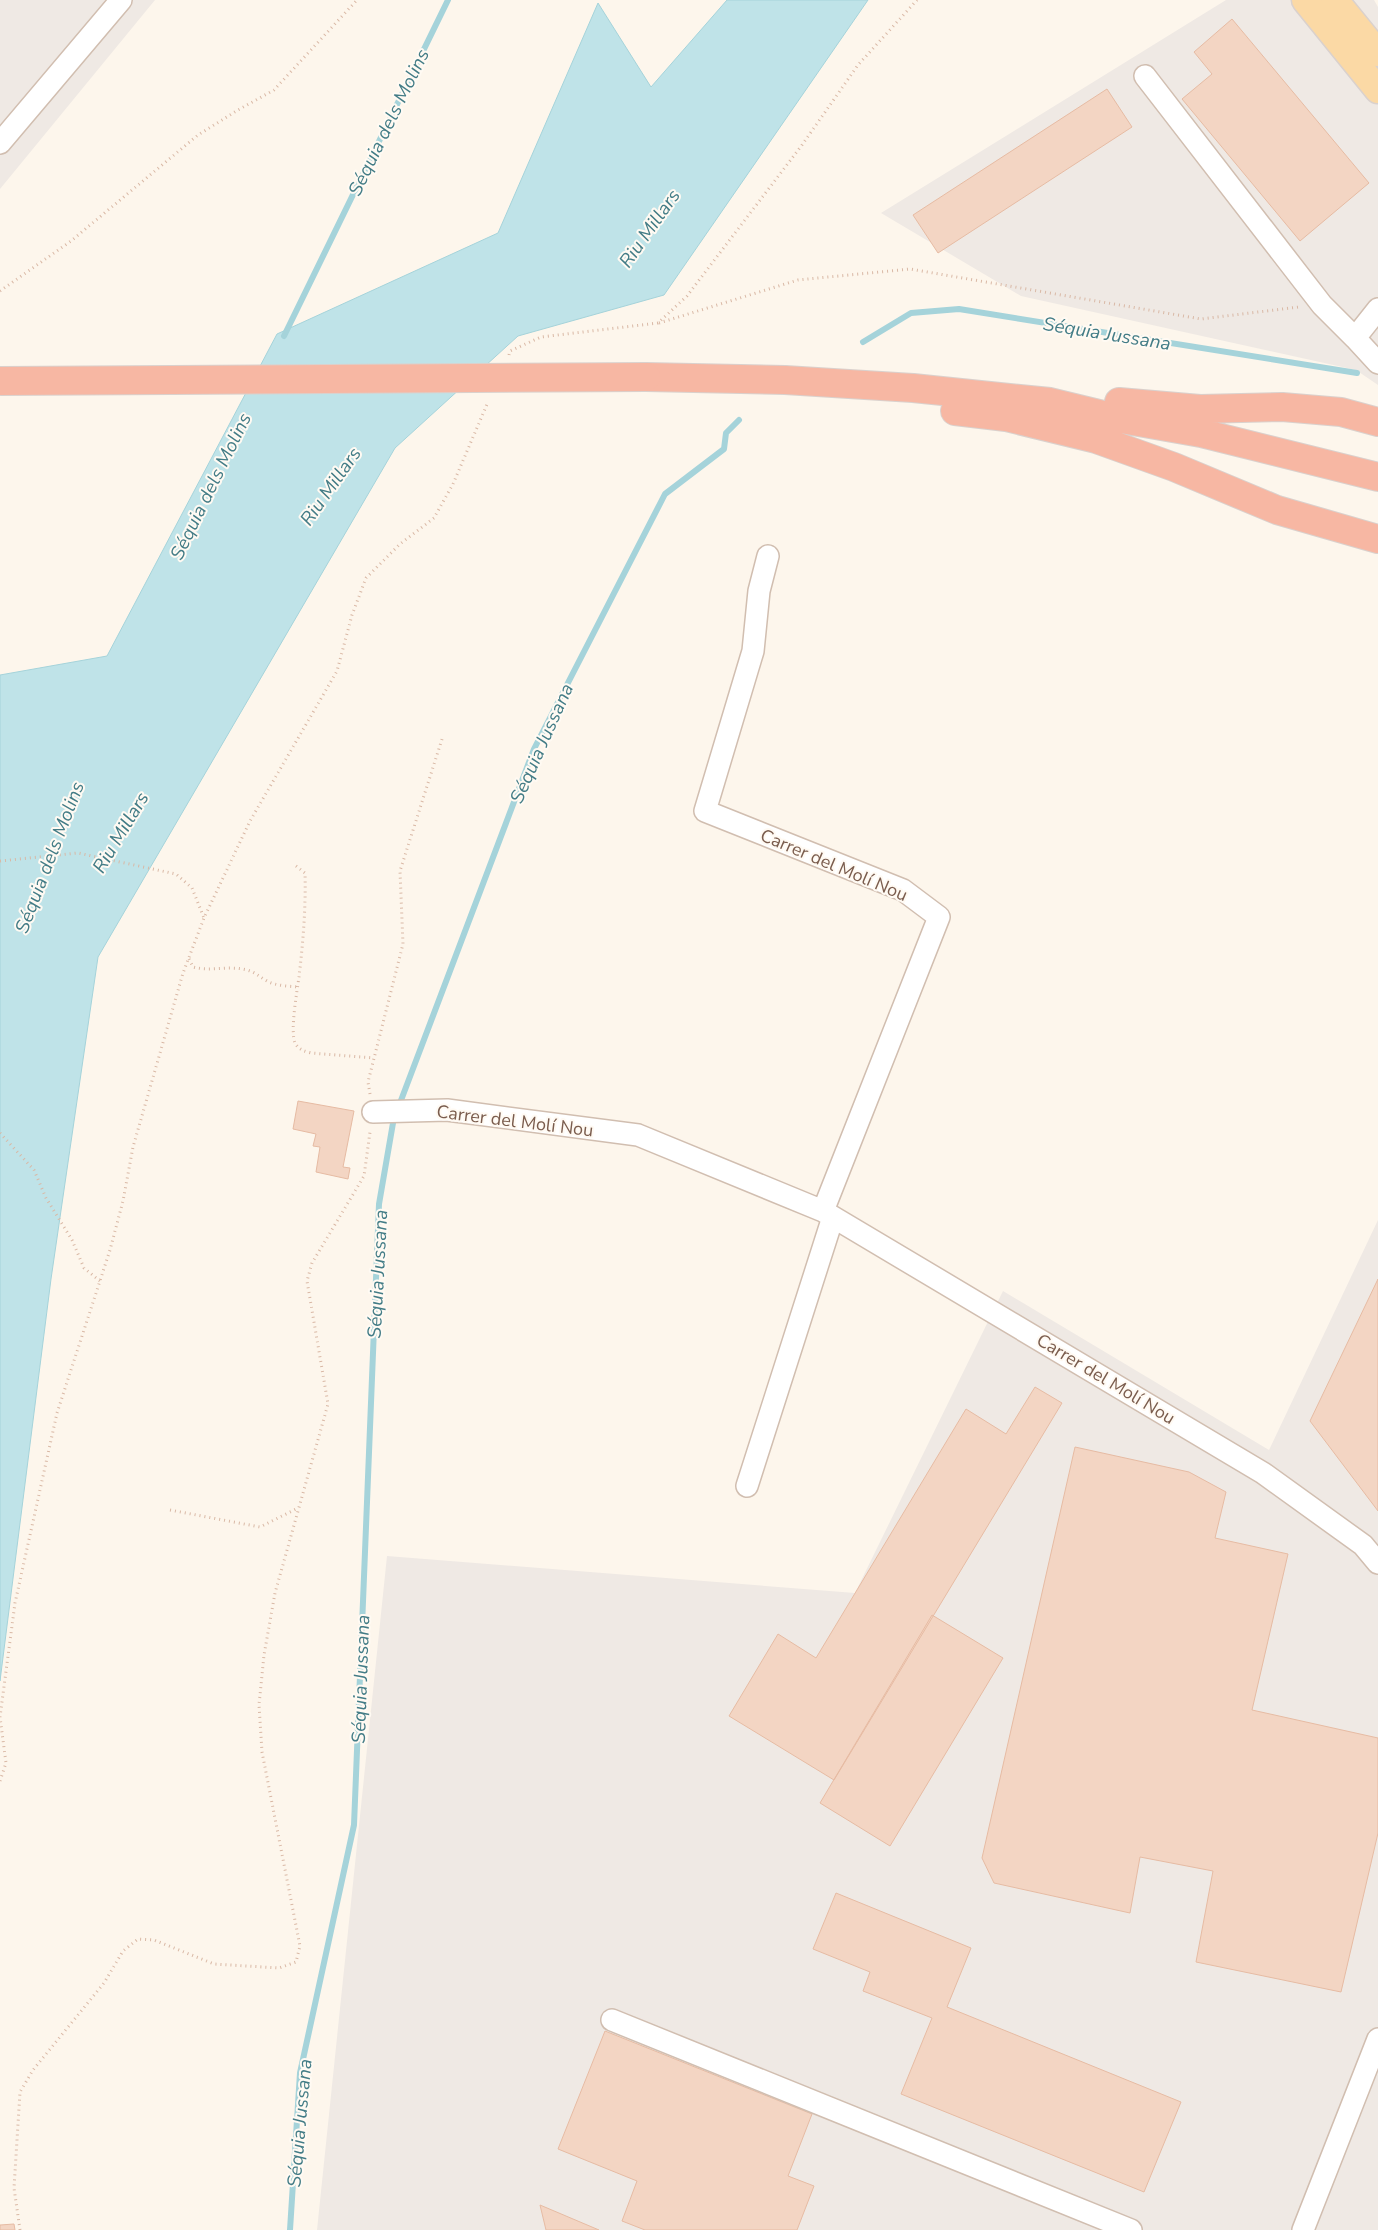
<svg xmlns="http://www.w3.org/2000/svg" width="1378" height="2230" font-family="'Nunito Sans',sans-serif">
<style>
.industrial{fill:#efe9e4}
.water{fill:#bfe3e8;stroke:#a5d3da}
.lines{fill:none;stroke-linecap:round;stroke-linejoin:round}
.stream{stroke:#a5d3da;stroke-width:6}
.building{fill:#f3d5c3;stroke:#e6bba3}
.minor-casing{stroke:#d1beb0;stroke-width:24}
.major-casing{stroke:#dad1cd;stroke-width:29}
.highway-casing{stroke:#dad1cd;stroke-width:30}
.path{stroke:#d9b8a5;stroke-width:3;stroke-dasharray:1 4;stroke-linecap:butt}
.minor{stroke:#fff;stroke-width:21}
.major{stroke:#fbd9a5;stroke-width:26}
.highway{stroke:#f7b7a3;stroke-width:28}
.highway-bridge-casing{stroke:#dad1cd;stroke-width:30;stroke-linecap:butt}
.highway-bridge{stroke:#f7b7a3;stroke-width:28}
.labels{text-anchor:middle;stroke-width:4;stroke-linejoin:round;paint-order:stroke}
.street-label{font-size:18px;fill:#7a5c4d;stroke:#fffaf3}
.water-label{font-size:19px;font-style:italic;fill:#437c86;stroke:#fffaf3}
</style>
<rect width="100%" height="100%" fill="#fdf6ec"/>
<path class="industrial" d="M0,0H155L0,189Z
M1226,0H1374L1378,7V385L1356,370L1021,296L881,213Z
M1378,1220V2230H317L387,1556L855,1593L1003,1291L1269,1450Z"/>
<path class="water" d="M727,0H868L664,295L518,336L395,448L98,957L51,1279L0,1681V675L107,656L277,334L498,233L598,3L651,87Z"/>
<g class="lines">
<path class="stream" d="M284,336L448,0
M863,342L911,313L959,309L1357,373
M400,1103L534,749L665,494L724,449L726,433L739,420
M290,2230L300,2073L354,1825L379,1204L393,1123"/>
</g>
<path class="building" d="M1232,19L1369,183L1300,241L1182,99L1212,74L1194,52Z
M1107,89L1132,127L938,253L913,215Z
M298,1101L354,1111L343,1167L350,1168L348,1179L316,1172L320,1147L313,1146L316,1134L293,1129Z
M1378,1279V1511L1310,1421Z
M1035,1387L1062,1403L834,1780L729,1716L778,1634L816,1658L966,1409L1006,1434Z
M1075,1447L1189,1472L1226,1492L1215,1538L1288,1554L1252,1710L1378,1738V1833L1341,1992L1196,1962L1213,1871L1140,1857L1130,1913L994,1883L982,1858Z
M932,1615L1003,1658L890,1846L820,1803Z
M836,1893L971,1948L947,2007L1181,2102L1144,2192L901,2094L932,2018L863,1991L870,1972L813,1949Z
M605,2031L812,2114L788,2176L814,2186L797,2230H645L622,2221L637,2181L558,2149Z
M540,2205L599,2230H546Z
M14,2224L15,2230H0V2225Z"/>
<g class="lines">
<g class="minor-casing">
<path id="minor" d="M1145,76L1322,305L1355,338
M0,143L121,0
M1378,309L1355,338L1378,363
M768,556L759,591L753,651L705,811L903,890L939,917L823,1211
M373,1112L447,1110L638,1135L823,1211L1263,1473L1363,1545L1378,1563
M747,1486L833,1217
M612,2020L1131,2230
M1303,2230L1378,2039"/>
</g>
<g class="major-casing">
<path id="major" d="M1305,0L1378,90
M1335,0L1378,53"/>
</g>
<g class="highway-casing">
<path id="highway" d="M646,377L785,380L913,388L1050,402L1116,418L1201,433L1378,477
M1119,402L1200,409L1282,407L1341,412L1378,422
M955,411L1006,417L1096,439L1174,467L1277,510L1378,539"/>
</g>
<path class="path" d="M0,291L71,241L198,135L238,110L274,90L357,0
M659,323L798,280L910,269L1201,319L1299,307
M509,355L510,351L541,337L658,323L687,296L802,145L858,65L917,0
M0,861L78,853L176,874L192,888L204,918
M296,866L305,873C306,907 303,943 299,977C297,992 290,1030 295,1043C299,1050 304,1051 311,1053L374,1058
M189,959L193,967C211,972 229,965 247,970C255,972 260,977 267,981C276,986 288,986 298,987
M370,1094L368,1082L403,944L400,871L443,736
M0,1133L34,1170L46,1198L72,1240L84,1268L100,1281
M170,1510L260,1527L298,1508
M0,1781L6,1763L0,1717L15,1603L57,1413L110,1250L123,1201L133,1147L183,973L204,918L250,821L337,671L352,615L366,578L400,544L434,518L453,484L488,402
M20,2230L14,2188L20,2092L33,2070L104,1983L123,1951L138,1939L154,1940L214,1964L279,1968L296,1962L300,1946L262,1752L259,1705L264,1655L275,1593L328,1404L307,1281L312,1263L364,1176L370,1132"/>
<use href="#minor" class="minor"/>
<use href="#major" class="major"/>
<use href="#highway" class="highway"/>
<g class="highway-bridge-casing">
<path id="highway-bridge" d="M0,381L646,377"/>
</g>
<use href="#highway-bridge" class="highway-bridge"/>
</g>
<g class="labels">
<g class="street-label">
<text transform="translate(834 865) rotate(23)" y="6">Carrer del Molí Nou</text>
<text transform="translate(515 1121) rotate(7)" y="6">Carrer del Molí Nou</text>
<text transform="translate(1106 1379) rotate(31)" y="6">Carrer del Molí Nou</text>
</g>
<g class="water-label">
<text transform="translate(388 122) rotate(-64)" y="7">Séquia dels Molins</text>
<text transform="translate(649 228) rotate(-55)" y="7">Riu Millars</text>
<text transform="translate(1107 333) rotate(9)" y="7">Séquia Jussana</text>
<text transform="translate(210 486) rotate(-64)" y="7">Séquia dels Molins</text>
<text transform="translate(330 486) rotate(-55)" y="7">Riu Millars</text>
<text transform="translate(541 743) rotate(-66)" y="7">Séquia Jussana</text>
<text transform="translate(120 832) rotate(-59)" y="7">Riu Millars</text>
<text transform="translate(49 857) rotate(-69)" y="7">Séquia dels Molins</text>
<text transform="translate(377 1274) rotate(-87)" y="7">Séquia Jussana</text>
<text transform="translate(360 1679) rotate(-88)" y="7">Séquia Jussana</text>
<text transform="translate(299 2123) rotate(-85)" y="7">Séquia Jussana</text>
</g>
</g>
</svg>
